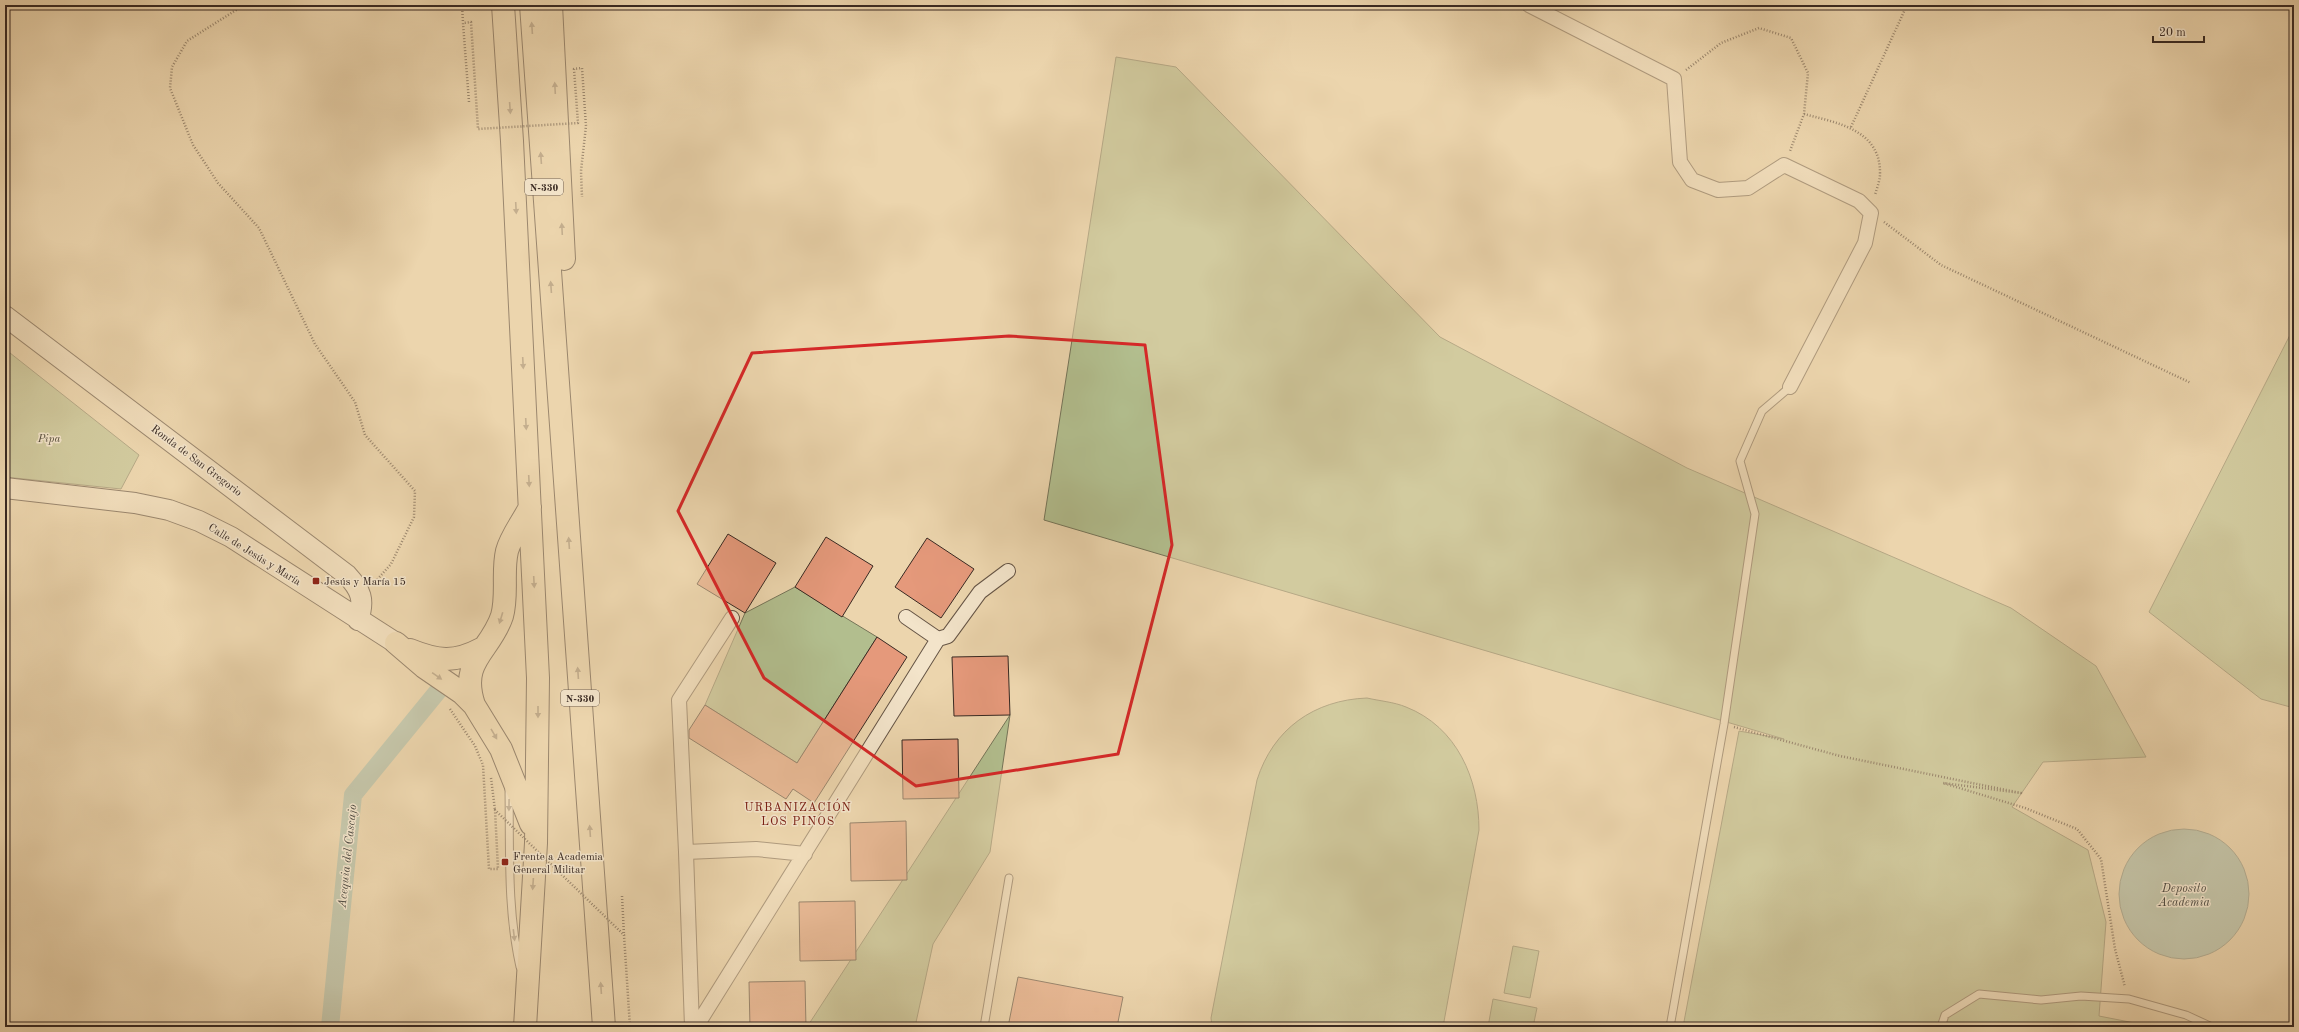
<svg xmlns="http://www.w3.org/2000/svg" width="2299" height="1032" font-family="'Old Standard TT',serif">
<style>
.green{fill:#b2be8e;stroke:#757458}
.water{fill:#99b9ab;stroke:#727f74}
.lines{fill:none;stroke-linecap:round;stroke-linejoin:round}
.canal{stroke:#99b9ab;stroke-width:18}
.building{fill:#e5997b;stroke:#382922}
.lane-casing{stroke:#655445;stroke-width:9}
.street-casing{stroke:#655445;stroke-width:16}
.secondary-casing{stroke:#382922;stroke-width:22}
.highway-casing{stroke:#382922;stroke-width:24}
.path{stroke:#382922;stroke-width:2.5;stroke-dasharray:1 2;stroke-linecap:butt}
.lane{stroke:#f3e4ca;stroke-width:7}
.street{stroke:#f3e4ca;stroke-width:14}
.secondary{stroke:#f3e4ca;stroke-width:20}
.highway{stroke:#ecd5ad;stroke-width:22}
.path-bridge{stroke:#382922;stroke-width:2.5;stroke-dasharray:1 2;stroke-linecap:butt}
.oneway{fill:#927f68}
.oneway2{fill:#968676}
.marked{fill:none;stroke:#d62828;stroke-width:3;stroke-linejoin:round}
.poi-dot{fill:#8f2418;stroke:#f3e4ca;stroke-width:1.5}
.labels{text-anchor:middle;stroke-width:3;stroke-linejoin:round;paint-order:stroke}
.shield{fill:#f3e4ca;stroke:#706154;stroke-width:1}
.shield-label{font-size:10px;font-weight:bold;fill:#382922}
.park-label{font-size:11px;font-style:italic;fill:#564e3d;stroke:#f3e4ca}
.street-label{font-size:11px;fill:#382922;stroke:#f3e4ca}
.poi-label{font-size:11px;fill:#382922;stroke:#f3e4ca;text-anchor:start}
.neighbourhood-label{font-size:12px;letter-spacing:1px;fill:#7a1f14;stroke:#f3e4ca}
.water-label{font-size:12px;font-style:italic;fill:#504d44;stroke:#f3e4ca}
</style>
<rect width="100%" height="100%" fill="#ecd5ad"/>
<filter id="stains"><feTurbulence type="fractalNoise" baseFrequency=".005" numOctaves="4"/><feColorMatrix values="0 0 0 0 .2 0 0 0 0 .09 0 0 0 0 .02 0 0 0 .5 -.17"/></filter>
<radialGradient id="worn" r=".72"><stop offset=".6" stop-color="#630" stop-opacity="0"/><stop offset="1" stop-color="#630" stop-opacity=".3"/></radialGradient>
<path class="green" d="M1116,57L1176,67L1440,337L1687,468L2011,608L2096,666L2146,757L2043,762L2012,807L2088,850L2106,922L2099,1016L2155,1027H1683L1739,731L1784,739L1044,520Z
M2290,335L2294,342V708L2261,699L2149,612Z
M5,349L139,455L121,489L5,477Z
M795,587L877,637L797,763L705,705L745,613Z
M1367,698C1380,701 1394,702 1406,707C1457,727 1479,779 1479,830L1443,1027H1212L1211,1018L1257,780C1273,729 1314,700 1367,698Z
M1010,715L990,852L933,944L915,1027H807Z
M1513,946L1539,951L1530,998L1504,993Z
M1493,999L1537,1008L1533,1027H1488Z"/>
<path class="water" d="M2119 894a65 65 0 1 1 130 0a65 65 0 1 1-130 0Z"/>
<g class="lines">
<path class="canal" d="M330,1027L353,795L438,691"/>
</g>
<path class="building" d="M728,534L776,563L745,613L697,584Z
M826,537L873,566L842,617L795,587Z
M927,538L974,569L941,618L895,587Z
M877,637L907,657L814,803L793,789L786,799L689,738V730L705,705L797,763Z
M1008,656L1010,715L954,716L952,657Z
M958,739L959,798L903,799L902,740Z
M906,821L907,880L851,881L850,823Z
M855,901L856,960L800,961L799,902Z
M1018,977L1123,997L1117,1027H1008Z
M805,981L806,1027H750L749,982Z"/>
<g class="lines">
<g class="lane-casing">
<path id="lane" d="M509,790C510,850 507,909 520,967
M984,1027L1009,878
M1670,1027L1724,724L1755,514L1740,461L1762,411L1790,387
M1941,1027L1945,1015L1979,994L2041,1000L2081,996L2129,999L2186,1015L2212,1027"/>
</g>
<g class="street-casing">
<path id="street" d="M1529,5L1674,79L1680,162L1692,180L1718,190L1748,188L1784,165L1859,201L1871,213L1865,243L1790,387
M938,639L948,636L980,592L1008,571
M686,852L679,700L732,618
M692,1027L686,852L756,849L805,854
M696,1027L938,639L906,617"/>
</g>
<g class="secondary-casing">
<path id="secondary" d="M5,316L347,575C361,590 365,600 358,620
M5,488L135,503L169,510L199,521L231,537L396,643"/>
</g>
<g class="highway-casing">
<path id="highway" d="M503,5L512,141L538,678L536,843L525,1027
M531,5L604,1027
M551,5L564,259
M396,643L424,667L462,693L474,705L501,749L531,824
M410,650C437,661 455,663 481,649
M474,705C459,660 490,652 502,616C508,595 502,572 507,551C511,536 523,521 530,507"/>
</g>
<path class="path" d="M244,5L187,41L172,67L170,88L193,145L218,183L259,228L315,344L355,402L365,435L415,491L414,517L391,564L375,582
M462,5L463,23
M1686,70L1721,43L1759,28L1791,38L1808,73L1804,114L1790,151
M1804,114C1838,123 1881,130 1880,174C1880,180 1877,188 1875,195
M1851,127L1907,5
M1884,222L1941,265L2191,383
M1734,727L1840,756L2021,793L1943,783L2025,808L2077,829L2101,859L2115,949L2125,987
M491,778L495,810
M622,896L624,935"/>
<use href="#lane" class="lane"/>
<use href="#street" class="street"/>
<use href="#secondary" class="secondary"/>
<use href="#highway" class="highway"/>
<path class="path-bridge" d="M469,102L463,23L471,22L478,129L578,123L574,69L582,68L586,126L581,171L582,197
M450,709L475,746L483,765L489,869H498L495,810L624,935L630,1027"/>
</g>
<defs><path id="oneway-solid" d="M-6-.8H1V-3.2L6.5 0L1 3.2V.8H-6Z"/></defs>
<g class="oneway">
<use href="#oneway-solid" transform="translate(532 28) rotate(-94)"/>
<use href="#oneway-solid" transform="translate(555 88) rotate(-93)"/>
<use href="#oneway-solid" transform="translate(510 108) rotate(86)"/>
<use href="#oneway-solid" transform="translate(541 158) rotate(-94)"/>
<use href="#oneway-solid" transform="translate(516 208) rotate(87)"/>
<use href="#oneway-solid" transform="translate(562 229) rotate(-93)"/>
<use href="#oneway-solid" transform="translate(551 287) rotate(-94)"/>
<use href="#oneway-solid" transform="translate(523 363) rotate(87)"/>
<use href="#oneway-solid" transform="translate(526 424) rotate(87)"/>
<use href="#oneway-solid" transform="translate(529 481) rotate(87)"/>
<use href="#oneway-solid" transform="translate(569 543) rotate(-94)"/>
<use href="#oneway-solid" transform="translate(534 582) rotate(87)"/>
<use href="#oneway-solid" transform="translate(501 618) rotate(107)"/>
<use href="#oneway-solid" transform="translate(578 673) rotate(-94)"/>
<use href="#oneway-solid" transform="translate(437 676) rotate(35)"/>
<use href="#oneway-solid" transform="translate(538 712) rotate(90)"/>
<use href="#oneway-solid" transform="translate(494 734) rotate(60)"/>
<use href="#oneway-solid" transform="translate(590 831) rotate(-94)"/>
<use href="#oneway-solid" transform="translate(533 884) rotate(94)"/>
<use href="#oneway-solid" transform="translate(601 988) rotate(-94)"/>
</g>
<g class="oneway2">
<use href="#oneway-solid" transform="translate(509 805) rotate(91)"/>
<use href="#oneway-solid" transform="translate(514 935) rotate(83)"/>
</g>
<path d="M0 0H2299V1032H0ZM1009,336L1145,345L1172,545L1118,754L916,786L764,678L678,511L752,353Z" fill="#ecd5ad" fill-opacity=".55" fill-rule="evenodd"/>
<path class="marked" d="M1009,336L1145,345L1172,545L1118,754L916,786L764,678L678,511L752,353Z"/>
<g class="poi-dot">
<rect x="312" y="577" width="8" height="8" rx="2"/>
<rect x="501" y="858" width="8" height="8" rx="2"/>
</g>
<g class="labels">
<g class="shield">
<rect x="525" y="179" width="38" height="16" rx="3"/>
<rect x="561" y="690" width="38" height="16" rx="3"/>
</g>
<g class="shield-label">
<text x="544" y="191">N-330</text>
<text x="580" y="702">N-330</text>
</g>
<g class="park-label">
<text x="49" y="442">Pipa</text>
</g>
<g class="street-label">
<text transform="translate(197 460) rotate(37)" y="4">Ronda de San Gregorio</text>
<text transform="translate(255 554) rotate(32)" y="4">Calle de Jesús y María</text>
</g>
<g class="poi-label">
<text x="324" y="585">Jesús y María 15</text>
<text x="513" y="860">Frente a Academia<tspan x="513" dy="13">General Militar</tspan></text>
</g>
<g class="neighbourhood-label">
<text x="798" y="811">URBANIZACIÓN<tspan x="798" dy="14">LOS PINOS</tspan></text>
</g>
<g class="water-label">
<text transform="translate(347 856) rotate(-84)" y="4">Acequia del Cascajo</text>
<text x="2184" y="892">Deposito<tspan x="2184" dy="14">Academia</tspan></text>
</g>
</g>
<rect width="2299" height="1032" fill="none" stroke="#ecd5ad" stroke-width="20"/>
<rect x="6" y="6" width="2287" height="1020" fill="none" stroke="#382922" stroke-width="2"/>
<rect x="10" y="10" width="2279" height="1012" fill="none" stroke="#382922"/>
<path d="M2153 36v6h51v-6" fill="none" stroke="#382922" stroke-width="2"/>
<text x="2159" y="36" font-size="12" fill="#382922" stroke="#f3e4ca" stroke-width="3" paint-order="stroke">20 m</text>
<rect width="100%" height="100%" filter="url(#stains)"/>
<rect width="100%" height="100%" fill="url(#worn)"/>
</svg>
